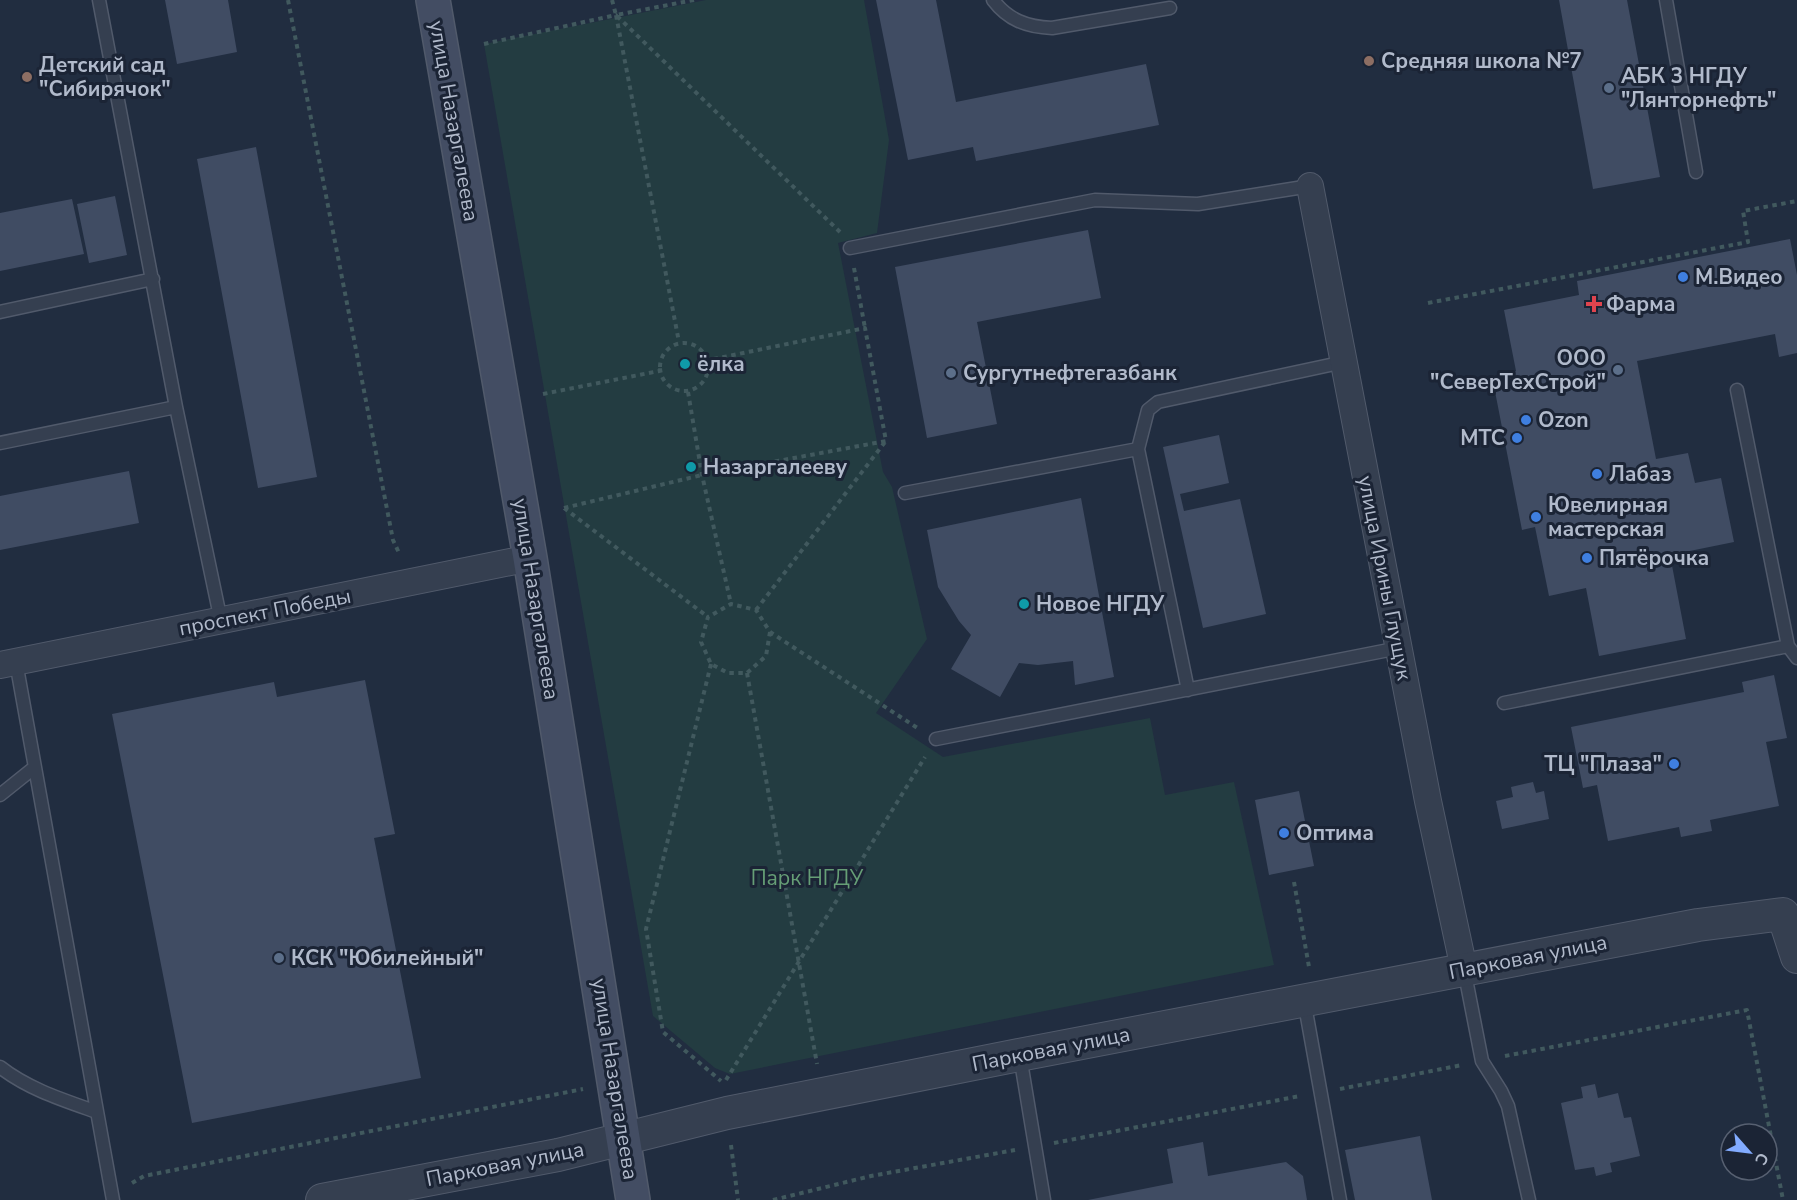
<svg xmlns="http://www.w3.org/2000/svg" width="1797" height="1200" font-family="'Nunito Sans',sans-serif">
<style>
.green{fill:#233c41}
.building{fill:#404c63}
.lines{fill:none;stroke-linecap:round;stroke-linejoin:round}
.service-casing{stroke:#515a6b;stroke-width:15}
.minor-casing{stroke:#515a6b;stroke-width:28}
.tertiary-casing{stroke:#515a6b;stroke-width:34}
.secondary-casing{stroke:#515a6b;stroke-width:36}
.path{stroke:#41595e;stroke-width:4;stroke-dasharray:4.5 4.5;stroke-linecap:butt}
.service{stroke:#353f50;stroke-width:12}
.minor{stroke:#353f50;stroke-width:26}
.tertiary{stroke:#353f50;stroke-width:32}
.secondary{stroke:#434d63;stroke-width:33}
.education-dot{fill:#8d6e63;stroke:#1b2435;stroke-width:2}
.service-dot{fill:#5c6f8a;stroke:#1b2435;stroke-width:2}
.shop-dot{fill:#3f7fe0;stroke:#1b2435;stroke-width:2}
.health-dot{fill:#e0444e;stroke:#1b2435;stroke-width:2}
.culture-dot{fill:#0f9aa8;stroke:#1b2435;stroke-width:2}
.labels{text-anchor:middle;stroke-width:6;stroke-linejoin:round;paint-order:stroke}
.poi-label{font-size:21px;font-weight:bold;fill:#b1bacb;stroke:#1b2435;text-anchor:start}
.street-label{font-size:21px;fill:#b1bacb;stroke:#1b2435}
.park-label{font-size:21px;fill:#669e76;stroke:#1b2435}
</style>
<rect width="100%" height="100%" fill="#212d40"/>
<path class="green" d="M706,0H864L889,140L877,233L838,243L883,472L892,487L927,639L876,713L943,757L1150,718L1165,795L1234,782L1274,965L730,1074L715,1068L653,1016L484,44Z"/>
<path class="building" d="M165,0H228L237,52L177,64Z
M876,0H936L956,102L1146,64L1159,125L976,161L973,147L908,160Z
M1559,0H1627L1660,177L1593,189Z
M256,147L317,477L258,488L197,159Z
M115,196L127,255L89,263L77,204Z
M72,199L84,254L0,271V213Z
M1088,230L1101,298L977,322L997,424L927,438L895,267Z
M1790,239L1797,275V353L1779,357L1775,334L1637,361L1656,459L1688,453L1695,483L1721,478L1734,542L1670,555L1686,639L1599,656L1586,588L1549,596L1535,527L1522,530L1492,376L1516,371L1504,310L1579,295L1577,281Z
M1219,435L1229,483L1180,494L1184,511L1240,499L1266,614L1203,628L1163,447Z
M129,471L139,523L0,550V496Z
M1081,498L1114,677L1075,685L1073,661L1038,665L1019,663L1000,697L951,669L971,635L959,621L938,587L927,530Z
M1774,675L1787,738L1766,742L1779,806L1710,820L1712,831L1681,837L1679,827L1608,841L1597,785L1583,788L1571,727L1744,692L1742,682Z
M365,680L395,834L374,838L421,1078L192,1123L112,714L274,682L277,697Z
M1533,782L1536,793L1544,791L1549,819L1502,829L1496,801L1513,797L1511,787Z
M1299,791L1314,866L1269,875L1255,800Z
M1595,1084L1598,1098L1618,1093L1624,1118L1631,1117L1640,1156L1610,1163L1612,1172L1596,1176L1594,1167L1575,1170L1561,1103L1583,1098L1581,1087Z
M1420,1136L1432,1200H1355L1345,1150Z
M1203,1142L1208,1176L1286,1162L1303,1176L1307,1200H1088L1173,1183L1167,1149Z"/>
<g class="lines">
<g class="service-casing">
<path id="service" d="M99,0L176,407L221,621
M993,0C1008,20 1027,27 1052,28L1170,8
M1666,0L1696,172
M850,248L1095,200L1198,204L1310,186
M0,312L153,279
M1737,390L1788,646L1797,658
M0,443L176,407
M905,493L1138,449
M16,662L113,1200
M1188,690L1138,449L1148,410L1158,402L1344,362
M1504,703L1788,646
M936,739L1399,648
M0,795L35,767
M1464,969L1482,1061L1501,1091L1508,1106L1529,1200
M1304,1000L1340,1200
M1020,1056L1044,1200
M0,1067C28,1089 63,1100 97,1112"/>
</g>
<g class="minor-casing">
<path id="minor" d="M1310,186L1428,801L1464,969
M0,665L530,558"/>
</g>
<g class="tertiary-casing">
<path id="tertiary" d="M322,1200L558,1155L727,1113L1019,1055L1698,925L1783,914L1797,957"/>
</g>
<g class="secondary-casing">
<path id="secondary" d="M433,0L530,558L633,1200"/>
</g>
<path class="path" d="M288,0L393,540L400,555
M612,0L616,15
M694,0L616,15L840,232
M484,44L616,15L679,342
M854,268L865,328
M1428,303L1748,242L1743,211L1797,201
M660 367a24 24 0 1 1 48 0a24 24 0 1 1-48 0Z
M688,392L702,475L731,604
M543,394L659,371
M564,508L702,475L886,441L865,328L709,360
M564,508L708,617
M756,610L885,442
M770,632L766,656L747,673H728L711,664L701,642L708,617L731,604L756,610L770,632L919,729
M711,664L646,929L663,1032L721,1081
M747,673L817,1064
M1294,882L1309,967
M1505,1056L1747,1010L1783,1200
M726,1080L925,757
M1340,1089L1462,1065
M1054,1143L1300,1096
M731,1145L738,1200
M132,1183L144,1176L583,1089
M773,1200L871,1176L1015,1150"/>
<use href="#service" class="service"/>
<use href="#minor" class="minor"/>
<use href="#tertiary" class="tertiary"/>
<use href="#secondary" class="secondary"/>
</g>
<g class="education-dot">
<circle cx="1369" cy="61" r="6"/>
<circle cx="27" cy="77" r="6"/>
</g>
<g class="service-dot">
<circle cx="1609" cy="88" r="6"/>
<circle cx="1618" cy="370" r="6"/>
<circle cx="951" cy="373" r="6"/>
<circle cx="279" cy="958" r="6"/>
</g>
<g class="shop-dot">
<circle cx="1683" cy="277" r="6"/>
<circle cx="1526" cy="420" r="6"/>
<circle cx="1517" cy="438" r="6"/>
<circle cx="1597" cy="474" r="6"/>
<circle cx="1536" cy="517" r="6"/>
<circle cx="1587" cy="558" r="6"/>
<circle cx="1674" cy="764" r="6"/>
<circle cx="1284" cy="833" r="6"/>
</g>
<path class="health-dot" d="M1591 295h6v6h6v6h-6v6h-6v-6h-6v-6h6z"/>
<g class="culture-dot">
<circle cx="685" cy="364" r="6"/>
<circle cx="691" cy="467" r="6"/>
<circle cx="1024" cy="604" r="6"/>
</g>
<g class="labels">
<g class="poi-label">
<text x="1381" y="68">Средняя школа №7</text>
<text x="39" y="72">Детский сад<tspan x="39" dy="24">"Сибирячок"</tspan></text>
<text x="1621" y="83">АБК 3 НГДУ<tspan x="1621" dy="24">"Лянторнефть"</tspan></text>
<text x="1695" y="284">М.Видео</text>
<text x="1606" y="311">Фарма</text>
<text x="1606" y="365" text-anchor="end">ООО<tspan x="1606" dy="24">"СеверТехСтрой"</tspan></text>
<text x="697" y="371">ёлка</text>
<text x="963" y="380">Сургутнефтегазбанк</text>
<text x="1538" y="427">Ozon</text>
<text x="1505" y="445" text-anchor="end">МТС</text>
<text x="703" y="474">Назаргалееву</text>
<text x="1609" y="481">Лабаз</text>
<text x="1548" y="512">Ювелирная<tspan x="1548" dy="24">мастерская</tspan></text>
<text x="1599" y="565">Пятёрочка</text>
<text x="1036" y="611">Новое НГДУ</text>
<text x="1662" y="771" text-anchor="end">ТЦ "Плаза"</text>
<text x="1296" y="840">Оптима</text>
<text x="291" y="965">КСК "Юбилейный"</text>
</g>
<g class="street-label">
<text transform="translate(454 121) rotate(80)" y="7">улица Назаргалеева</text>
<text transform="translate(1385 578) rotate(79)" y="7">улица Ирины Глущук</text>
<text transform="translate(536 599) rotate(81)" y="7">улица Назаргалеева</text>
<text transform="translate(265 612) rotate(-11)" y="7">проспект Победы</text>
<text transform="translate(1528 957) rotate(-11)" y="7">Парковая улица</text>
<text transform="translate(1051 1049) rotate(-11)" y="7">Парковая улица</text>
<text transform="translate(615 1079) rotate(81)" y="7">улица Назаргалеева</text>
<text transform="translate(505 1164) rotate(-11)" y="7">Парковая улица</text>
</g>
<g class="park-label">
<text x="807" y="885">Парк НГДУ</text>
</g>
</g>
<g transform="translate(1749 1152) rotate(118)"><circle r="28" fill="#1b2435" stroke="#576071" stroke-width="1.5"/>
<path d="M0-4.5L10 22L0 15L-10 22Z" fill="#82abff"/>
<text y="-9" font-size="16" font-weight="bold" text-anchor="middle" fill="#b1bacb">С</text>
</g>
</svg>
